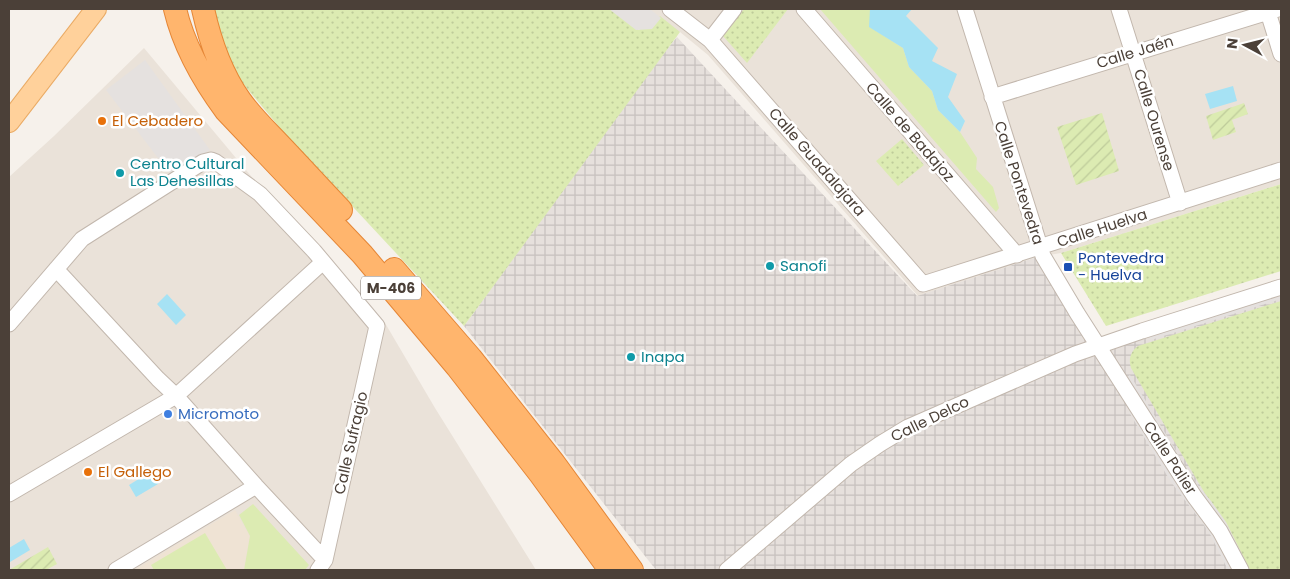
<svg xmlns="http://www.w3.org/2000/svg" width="1290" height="579" font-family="Poppins,sans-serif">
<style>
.residential{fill:#eae2d9}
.industrial{fill:url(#industrial-grid)}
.education{fill:#efe3d4}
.grass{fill:url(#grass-dots)}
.park{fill:#dcebb2}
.garden{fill:url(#garden-furrows)}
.parking{fill:#e5e1df}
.water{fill:#a6e2f4}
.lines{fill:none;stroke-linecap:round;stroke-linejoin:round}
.minor-casing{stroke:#c2b7ad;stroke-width:17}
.major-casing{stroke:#eaab65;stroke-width:22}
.highway-casing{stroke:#e58636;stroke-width:24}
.minor{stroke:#fff;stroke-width:15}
.major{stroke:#ffd19b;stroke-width:20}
.highway{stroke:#ffb56d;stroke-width:22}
.food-dot{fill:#e8710a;stroke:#fff;stroke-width:2}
.culture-dot{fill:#0f9aa8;stroke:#fff;stroke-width:2}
.transit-dot{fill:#1a4fb4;stroke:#fff;stroke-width:2}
.shop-dot{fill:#3f7fe0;stroke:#fff;stroke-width:2}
.labels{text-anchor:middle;stroke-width:5;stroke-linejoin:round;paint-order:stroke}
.shield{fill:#fff;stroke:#817974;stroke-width:1}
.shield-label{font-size:14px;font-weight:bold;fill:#4b4038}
.street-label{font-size:15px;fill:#4b4038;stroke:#fff}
.food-label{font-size:15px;fill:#c56008;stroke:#fff;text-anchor:start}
.culture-label{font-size:15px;fill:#0d838f;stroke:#fff;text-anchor:start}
.transit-label{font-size:15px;fill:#164399;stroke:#fff;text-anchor:start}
.shop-label{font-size:15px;fill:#366cbe;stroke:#fff;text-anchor:start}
</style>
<defs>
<pattern id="industrial-grid" width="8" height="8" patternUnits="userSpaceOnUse" patternTransform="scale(1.25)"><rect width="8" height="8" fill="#e6e0dc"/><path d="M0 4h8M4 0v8" fill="none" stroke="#c7c1be"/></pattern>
<pattern id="grass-dots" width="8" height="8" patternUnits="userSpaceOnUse" patternTransform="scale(1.25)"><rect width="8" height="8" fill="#dcebb2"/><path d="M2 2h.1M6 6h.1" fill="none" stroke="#becb9a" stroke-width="1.8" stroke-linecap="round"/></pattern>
<pattern id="garden-furrows" width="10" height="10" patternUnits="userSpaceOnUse" patternTransform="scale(1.25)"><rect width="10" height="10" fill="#dcebb2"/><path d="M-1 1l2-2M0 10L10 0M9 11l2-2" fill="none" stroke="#becb9a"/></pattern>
</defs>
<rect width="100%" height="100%" fill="#f6f1eb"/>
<path class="residential" d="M642,9H1281V184L1061,253L1037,257L918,296L708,55L680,32L669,30Z
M144,48L251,176L330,262L385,323L435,408L536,570H9V177L54,136Z"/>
<path class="industrial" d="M677,37L917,296L1037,257L1100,339L1281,283V570H656L464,326L652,68Z"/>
<path class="education" d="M235,510L250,536L244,570H134Z"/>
<path class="grass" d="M211,9H612L639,30L644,24L650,29L660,16L680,32L464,326L285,134L240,80L214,27Z
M744,9H788L747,63L723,36Z
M902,139L924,165L898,186L876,161Z
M1281,184V271L1106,326L1061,253Z
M1281,301V570H1250L1131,368C1128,359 1131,351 1138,346Z"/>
<path class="park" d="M820,9H870V27L903,48L909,67L932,91L938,110L960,132L977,158L976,169L993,187L999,208L996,212Z
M253,504L309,565L305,570H244L250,536L239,515Z
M205,533L227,570H154L151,565Z"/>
<path class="garden" d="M1244,103L1248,114L1232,120L1236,132L1213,140L1206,116Z
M1102,113L1119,171L1076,185L1057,127Z
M48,547L57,564L46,570H9Z"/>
<path class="parking" d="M609,9H650L661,18L652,29L636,30Z
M145,60L210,150L171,175L106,90Z
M1281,293V299L1151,340L1149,335Z
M1130,375L1193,479L1211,501L1226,522L1250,570H1246L1189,480L1127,377Z
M1134,410L1174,479L1184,494L1204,519L1213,533L1233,570H1228L1211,536L1204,525L1171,482L1129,412Z"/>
<path class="water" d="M870,9H912L906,16L938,48L932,61L957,74L948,97L965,121L960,132L938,110L932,91L909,67L903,48L869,27Z
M1233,86L1237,101L1210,109L1205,94Z
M167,294L186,315L176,325L157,304Z
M150,472H156L159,474L160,481L158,484L136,497L129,485Z
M24,539L30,550L10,562L9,548Z"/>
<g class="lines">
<g class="minor-casing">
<path id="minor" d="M670,9L710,40L923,284L1281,170
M804,9L1017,255
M965,9L1043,256L1077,313L1194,496L1220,531L1241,570
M1119,9L1180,203
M1267,9L1281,54
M710,40L734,9
M992,97L1278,9
M56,269L158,379L176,396L256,486L325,560
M9,324L82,239L203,162L211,160L216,162L260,194L314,251L377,326L325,560L318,570
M9,494L176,396L323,262
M116,570L256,486
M727,570L851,464L880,444L908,427L1075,354L1142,331L1281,287"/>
</g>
<g class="major-casing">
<path id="major" d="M9,122L96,9"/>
</g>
<g class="highway-casing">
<path id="highway" d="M175,9C184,47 203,80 226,111L362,254L457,367L540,474L610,570
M203,9C210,41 221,73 240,100C252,117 267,131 281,146C301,167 321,189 341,210
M394,269L471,358L554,463L632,570"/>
</g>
<use href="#minor" class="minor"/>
<use href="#major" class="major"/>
<use href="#highway" class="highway"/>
</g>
<g class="food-dot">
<circle cx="102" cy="121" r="5"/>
<circle cx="88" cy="472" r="5"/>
</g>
<g class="culture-dot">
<circle cx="120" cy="173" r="5"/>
<circle cx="770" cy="266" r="5"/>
<circle cx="631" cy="357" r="5"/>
</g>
<rect class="transit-dot" x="1063" y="262" width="10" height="10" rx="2.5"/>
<circle class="shop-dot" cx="168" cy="414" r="5"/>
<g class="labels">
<rect class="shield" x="361" y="276.5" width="60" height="23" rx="4"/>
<g class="shield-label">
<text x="391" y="293">M-406</text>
</g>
<g class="street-label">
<text transform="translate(1135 52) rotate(-17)" y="5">Calle Jaén</text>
<text transform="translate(1154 120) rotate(73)" y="5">Calle Ourense</text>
<text transform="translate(910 132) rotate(49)" y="5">Calle de Badajoz</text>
<text transform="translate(817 162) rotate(49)" y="5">Calle Guadalajara</text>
<text transform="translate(1019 183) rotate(72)" y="5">Calle Pontevedra</text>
<text transform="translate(1102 228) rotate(-18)" y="5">Calle Huelva</text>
<text transform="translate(930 419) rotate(-26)" y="5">Calle Delco</text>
<text transform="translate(351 443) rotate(-77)" y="5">Calle Sufragio</text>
<text transform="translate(1170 458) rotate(57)" y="5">Calle Palier</text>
</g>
<g class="food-label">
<text x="112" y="126">El Cebadero</text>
<text x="98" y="477">El Gallego</text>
</g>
<g class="culture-label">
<text x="130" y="169">Centro Cultural<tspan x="130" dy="17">Las Dehesillas</tspan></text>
<text x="780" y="271">Sanofi</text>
<text x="641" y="362">Inapa</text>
</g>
<g class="transit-label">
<text x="1078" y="263">Pontevedra<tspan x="1078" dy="17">- Huelva</tspan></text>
</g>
<g class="shop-label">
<text x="178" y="419">Micromoto</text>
</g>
</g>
<rect width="1290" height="579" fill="none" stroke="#4b4038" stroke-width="20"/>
<g transform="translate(1245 45) rotate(277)" stroke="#ffffff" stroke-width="4" paint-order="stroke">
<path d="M0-4L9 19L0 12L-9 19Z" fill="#4b4038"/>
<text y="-8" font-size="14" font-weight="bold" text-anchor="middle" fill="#4b4038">N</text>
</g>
</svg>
